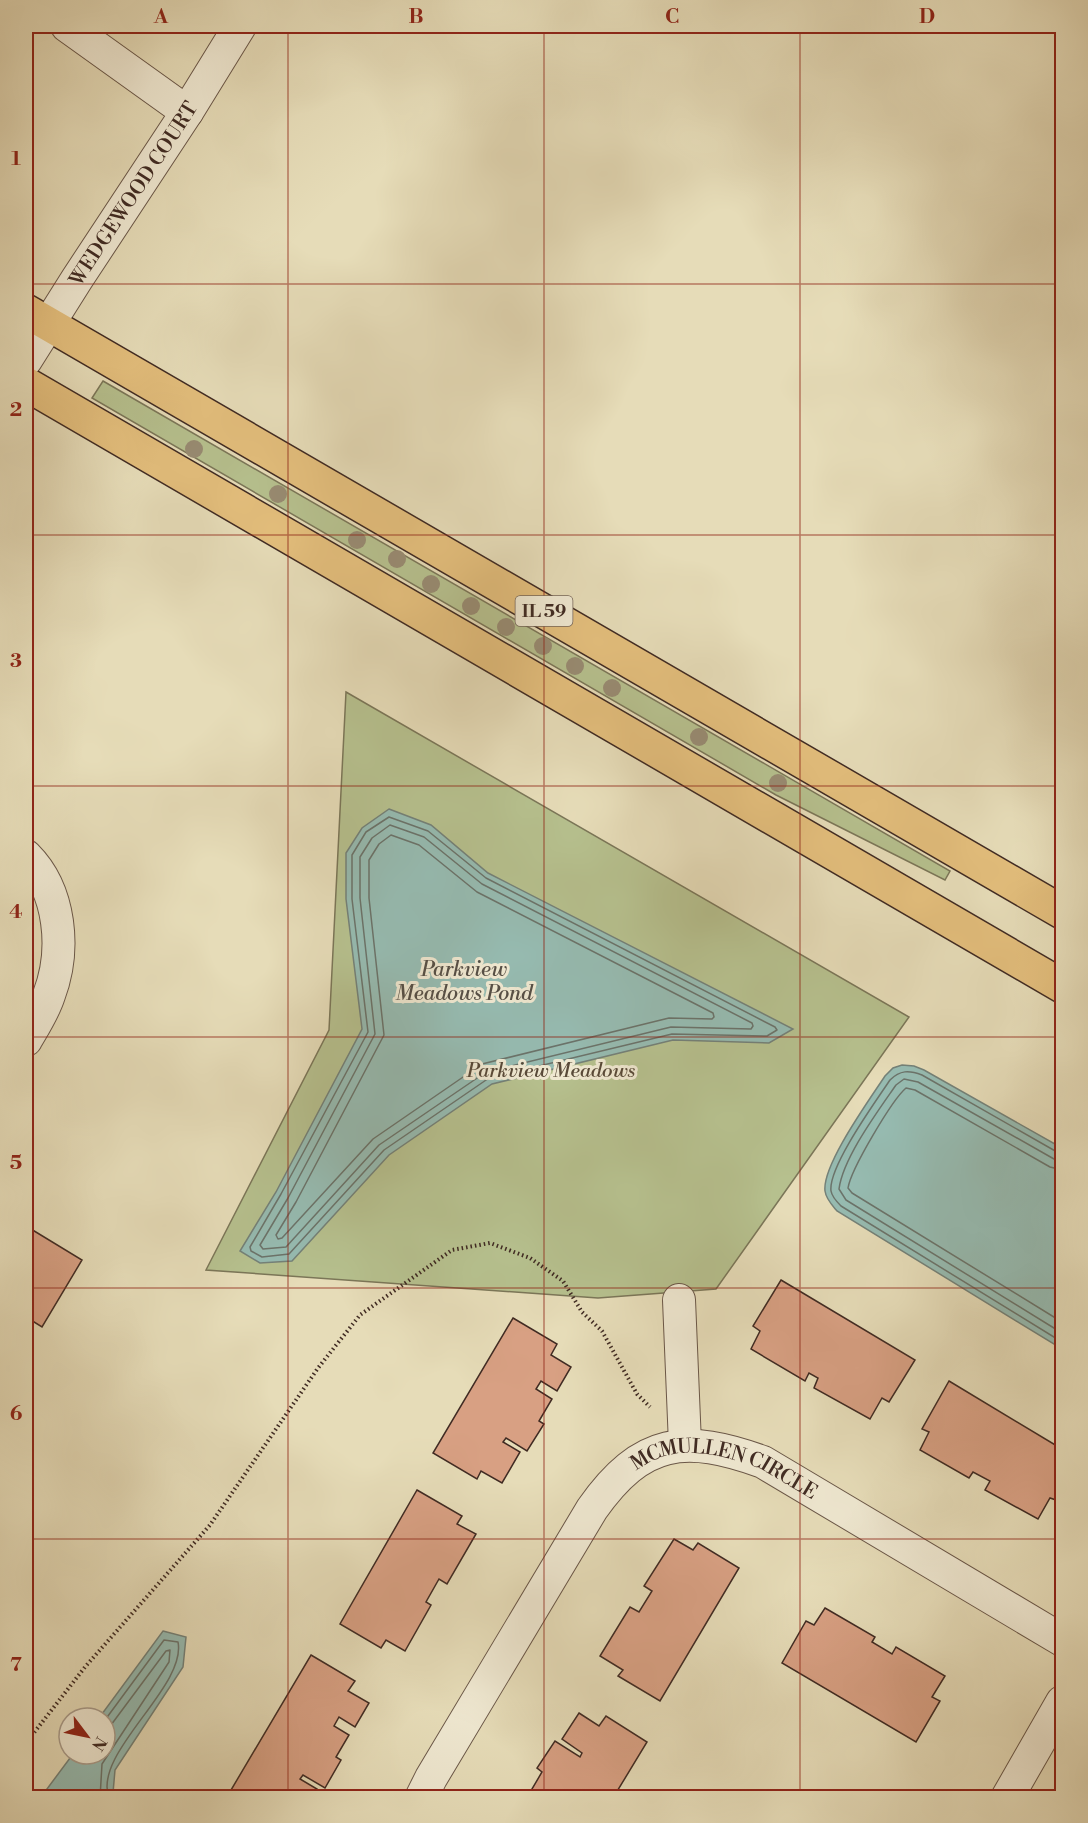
<svg xmlns="http://www.w3.org/2000/svg" width="1088" height="1823" font-family="'Libre Bodoni',serif">
<style>
.green{fill:#b6c08e;stroke:#7b7658;stroke-width:1.5}
.water{fill:#96bbb1;stroke:#748178;stroke-width:1.5}
.lines{fill:none;stroke-linecap:round;stroke-linejoin:round}
.shore{stroke:#6b736a;stroke-width:1.5}
.building{fill:#d8a083;stroke:#402b23;stroke-width:1.5}
.minor-casing{stroke:#6a5748;stroke-width:34}
.major-casing{stroke:#402b23;stroke-width:36}
.path{stroke:#402b23;stroke-width:4;stroke-dasharray:1.5 3;stroke-linecap:butt}
.minor{stroke:#efe8d1;stroke-width:32}
.major{stroke:#e3be7c;stroke-width:33}
.tree{fill:#988b72}
.grid{fill:none;stroke:#8f2418;stroke-width:1.5;stroke-opacity:0.55}
.labels{text-anchor:middle;stroke-width:6;stroke-linejoin:round;paint-order:stroke}
.shield{fill:#efe8d1;stroke:#746457;stroke-width:1.5}
.shield-label{font-size:18px;font-weight:bold;fill:#402b23}
.street-label{font-size:20px;fill:#402b23;stroke:#efe8d1}
.park-label{font-size:20px;font-style:italic;fill:#584938;stroke:#efe8d1}
.water-label{font-size:21px;font-style:italic;fill:#564f46;stroke:#efe8d1}
.neatline{fill:none;stroke:#8f2418;stroke-width:2}
.grid-label{font-size:20px;text-anchor:middle;font-weight:bold;fill:#8f2418}
</style>
<rect width="100%" height="100%" fill="#e6dcb8"/>
<filter id="stains"><feTurbulence type="fractalNoise" baseFrequency=".00333" numOctaves="4"/><feColorMatrix values="0 0 0 0 .2 0 0 0 0 .09 0 0 0 0 .02 0 0 0 .5 -.17"/></filter>
<radialGradient id="worn" r=".72"><stop offset=".6" stop-color="#630" stop-opacity="0"/><stop offset="1" stop-color="#630" stop-opacity=".3"/></radialGradient>
<path class="green" d="M103,381L950,871L945,880L776,795L92,398Z
M346,692L909,1017L716,1289L598,1298L206,1270L329,1030Z"/>
<path class="water" d="M389,809L431,825L488,873L793,1029L769,1043L673,1040L492,1084L389,1155L292,1261L260,1263L240,1251L276,1192L362,1029L346,899V853L362,828Z
M902,1065L914,1066L924,1070L1062,1148V1349L837,1211C832,1205 826,1199 825,1191C822,1165 870,1099 885,1076L893,1068Z
M163,1631L186,1637L183,1667L115,1770L113,1793L117,1797H41L73,1754H105V1718H99Z"/>
<g class="lines">
<path class="shore" d="M389,817L428,831L486,878L775,1027L777,1030L767,1036L672,1034L489,1078L384,1150L289,1254L262,1257L251,1251L250,1247L281,1194L368,1032L352,899V855L366,832Z
M390,825L424,837L482,884L752,1023L753,1026L751,1029L671,1027L486,1072L379,1145L286,1247L263,1249L260,1245L288,1198L375,1034L360,898V857L372,838Z
M391,835L419,845L477,892L713,1013L714,1017L712,1019L669,1018L482,1064L373,1139L282,1238L278,1239L276,1235L296,1202L384,1035L369,898V860L379,844Z
M1062,1153L1057,1152L922,1075C909,1070 900,1070 890,1080C876,1101 828,1167 831,1191C832,1197 837,1202 841,1206L1062,1342
M1062,1160L1054,1159L918,1082L904,1079L896,1085C878,1111 843,1158 839,1189L846,1200L1062,1333
M1062,1170L1050,1167L915,1090L906,1088C892,1100 851,1169 848,1188L852,1193L1062,1322
M105,1720L164,1640L178,1642C187,1687 92,1753 109,1798
M100,1798L102,1764L169,1662L170,1650L166,1651L111,1725L105,1730"/>
</g>
<path class="building" d="M26,1226L82,1260L42,1327L26,1317Z
M781,1280L915,1360L889,1402L882,1398L870,1419L814,1388L818,1378L809,1373L805,1381L751,1349L760,1331L753,1326Z
M513,1318L557,1344L551,1355L571,1367L557,1391L541,1381L536,1389L552,1399L539,1421L544,1424L527,1451L506,1438L503,1442L520,1452L502,1483L481,1471L477,1479L433,1453Z
M949,1381L1062,1449V1496L1059,1501L1050,1498L1038,1519L985,1490L990,1481L973,1472L969,1478L920,1450L929,1432L922,1429Z
M417,1490L462,1516L457,1524L476,1534L447,1584L439,1579L426,1602L431,1605L405,1651L386,1640L381,1648L340,1624Z
M674,1539L693,1550L698,1543L739,1568L660,1701L618,1676L623,1670L600,1656L630,1607L639,1612L652,1591L644,1586Z
M825,1608L875,1637L872,1642L892,1654L896,1647L945,1676L932,1697L940,1701L916,1742L782,1663L806,1621L814,1625Z
M311,1655L355,1681L348,1691L369,1703L355,1727L339,1717L334,1726L349,1735L336,1757L341,1760L325,1788L303,1775L300,1779L317,1789L312,1798H244L231,1790Z
M579,1713L599,1726L606,1716L647,1742L613,1798H535L529,1794L542,1772L537,1768L555,1741L580,1757L582,1753L562,1739Z"/>
<g class="lines">
<g class="minor-casing">
<g id="minor">
<path d="M67,26L187,112"/>
<path id="s1" d="M26,360L77,279L187,112L240,26"/>
<path d="M26,856C61,891 66,950 49,995C44,1011 34,1026 26,1040"/>
<path d="M679,1300L685,1444"/>
<path id="s2" d="M421,1798L431,1778L592,1509C642,1438 685,1434 763,1462L1062,1640"/>
<path d="M1007,1798L1062,1702"/>
</g>
</g>
<g class="major-casing">
<path id="major" d="M26,311L1062,912
M26,384L1062,986"/>
</g>
<path class="path" d="M26,1743L85,1667L210,1525L318,1368L360,1315L452,1250L490,1243L530,1258L563,1281L582,1312L602,1331L637,1394L650,1407"/>
<use href="#minor" class="minor"/>
<use href="#major" class="major"/>
</g>
<g class="tree">
<circle cx="194" cy="449" r="9"/>
<circle cx="278" cy="494" r="9"/>
<circle cx="357" cy="540" r="9"/>
<circle cx="397" cy="559" r="9"/>
<circle cx="431" cy="584" r="9"/>
<circle cx="471" cy="606" r="9"/>
<circle cx="506" cy="627" r="9"/>
<circle cx="543" cy="646" r="9"/>
<circle cx="575" cy="666" r="9"/>
<circle cx="612" cy="688" r="9"/>
<circle cx="699" cy="737" r="9"/>
<circle cx="778" cy="783" r="9"/>
</g>
<path class="grid" d="M288,26V1798M544,26V1798M800,26V1798M26,284H1062M26,535H1062M26,786H1062M26,1037H1062M26,1288H1062M26,1539H1062"/>
<g class="labels">
<rect class="shield" x="515.5" y="596" width="57" height="30" rx="4.5"/>
<g class="shield-label">
<text x="544" y="617">IL 59</text>
</g>
<g class="street-label">
<text dy="7" stroke="none"><textPath href="#s1" startOffset="198">WEDGEWOOD COURT</textPath></text>
<text dy="7" stroke="none"><textPath href="#s2" startOffset="495">MCMULLEN CIRCLE</textPath></text>
</g>
<g class="park-label">
<text x="551" y="1077">Parkview Meadows</text>
</g>
<g class="water-label">
<text x="464" y="976">Parkview<tspan x="464" dy="24">Meadows Pond</tspan></text>
</g>
</g>
<rect width="1088" height="1823" fill="none" stroke="#e6dcb8" stroke-width="66"/>
<g transform="translate(87 1736) rotate(122)"><circle r="28" fill="#efe8d1" stroke="#a99c8b" stroke-width="1.5"/>
<path d="M0-4.5L10 22L0 15L-10 22Z" fill="#8f2418"/>
<text y="-9" font-size="16" font-weight="bold" text-anchor="middle" fill="#402b23">N</text>
</g>
<rect x="33" y="33" width="1022" height="1757" class="neatline"/>
<g class="grid-label">
<text x="161" y="23">A</text>
<text x="416" y="23">B</text>
<text x="672" y="23">C</text>
<text x="927" y="23">D</text>
<text x="16" y="165">1</text>
<text x="16" y="416">2</text>
<text x="16" y="667">3</text>
<text x="16" y="918">4</text>
<text x="16" y="1169">5</text>
<text x="16" y="1420">6</text>
<text x="16" y="1671">7</text>
</g>
<rect width="100%" height="100%" filter="url(#stains)"/>
<rect width="100%" height="100%" fill="url(#worn)"/>
</svg>
